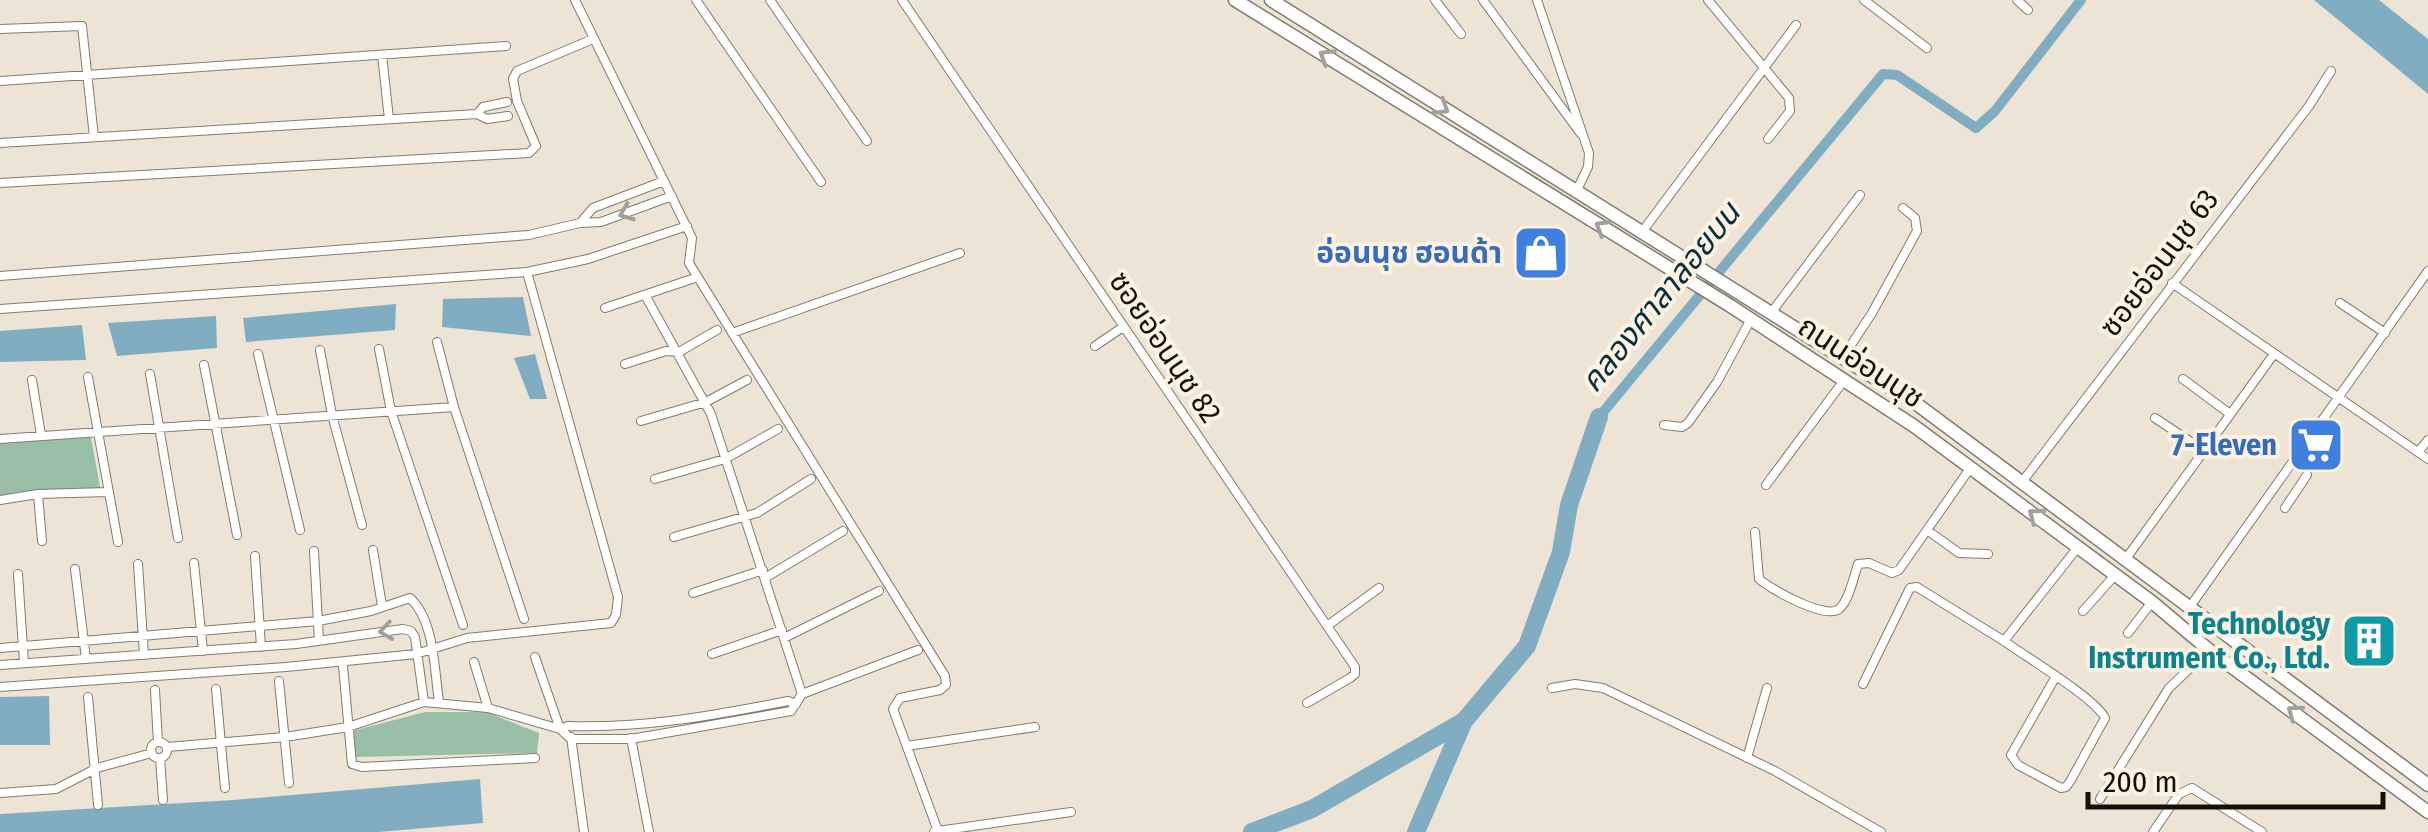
<svg xmlns="http://www.w3.org/2000/svg" width="2428" height="832" font-family="'Fira Sans Condensed','Noto Sans Thai',sans-serif">
<style>
.green{fill:#9abfa7}
.water{fill:#81adc3}
.lines{fill:none;stroke-linecap:round;stroke-linejoin:round}
.canal{stroke:#81adc3;stroke-width:10}
.river{stroke:#81adc3;stroke-width:18}
.street-casing{stroke:#837b6d;stroke-width:10}
.primary-casing{stroke:#837b6d;stroke-width:15}
.street{stroke:#fff;stroke-width:8}
.primary{stroke:#fff;stroke-width:12}
.oneway{stroke:#a1a09e}
.labels{text-anchor:middle;stroke-width:8;stroke-linejoin:round;paint-order:stroke}
.shop-label{font-size:30px;font-weight:bold;fill:#366cbe;stroke:#fbf2e2;text-anchor:end}
.street-label{font-size:30px;fill:#14110c;stroke:#fbf2e2}
.culture-label{font-size:30px;font-weight:bold;fill:#0d838f;stroke:#fbf2e2;text-anchor:end}
.water-label{font-size:32px;font-style:italic;fill:#062f3f;stroke:#fbf2e2}
</style>
<rect width="100%" height="100%" fill="#eee4d5"/>
<path class="green" d="M90,432L101,492L0,499V441Z
M425,712H486L539,733L537,753L356,757L352,731Z"/>
<path class="water" d="M2314,0H2379L2428,39V94Z
M523,297L531,336L442,327L443,299Z
M396,304L395,330L246,342L243,318Z
M216,316L217,348L117,356L108,323Z
M82,325L86,360L0,362V331Z
M535,354L547,399H530L514,358Z
M49,696L50,745H0V697Z
M480,779L483,823L379,832H0V814L233,800Z"/>
<g class="lines">
<path class="canal" d="M1599,417L1883,74L1897,75L1976,128L1995,111L2081,0"/>
<path class="river" d="M1252,832L1312,809L1464,721L1527,646L1561,552L1569,505L1599,417
M1416,832L1464,721"/>
<g class="street-casing">
<path id="street" d="M575,0L692,238L689,263L945,676L946,685L940,690L900,698L893,709L938,831L934,832
M696,0L821,182
M770,0L867,141
M902,0L1355,667V674L1350,678L1307,703
M1435,0L1461,34
M1483,0L1581,134
M1537,0L1589,153L1588,167L1576,192
M1708,0L1789,98L1790,111L1768,139
M1864,0L1927,48
M2017,0L2028,10
M0,29L82,26L94,137
M382,55L389,119
M0,81L506,46
M477,114L483,107L507,102
M0,143L477,114L487,119L508,116
M0,183L529,153L536,146L517,101L513,79L517,71L593,39
M580,223L593,208L664,181
M1642,232L1796,25
M0,276L529,235L580,223L601,222L672,196
M2172,283L2428,459
M2340,303L2385,333
M605,308L692,279
M0,309L527,272
M1771,313L1860,195
M732,333L960,253
M437,342L454,407
M1095,346L1123,327
M379,349L391,411L463,625
M320,350L332,415L362,525
M258,354L300,530
M1843,357L1872,313L1917,231L1915,218L1903,208
M625,364L666,351L679,352L717,330
M204,365L237,535
M150,374L178,538
M88,377L118,542
M2183,379L2230,414
M32,380L41,435
M2155,418L2203,450
M641,421L706,402L747,380
M1664,425L1682,427L1688,423L1717,382L1751,319
M0,439L454,407L524,619
M2418,452L2428,440
M655,479L725,459L778,429
M2022,482L2309,106L2331,71
M1766,485L1845,379
M38,494L42,541
M0,500L38,494L108,492
M2285,508L2307,475
M1927,530L1959,553L1988,554
M1755,532L1759,579C1772,590 1826,620 1839,609C1849,601 1854,576 1858,564L1869,563L1892,573L1899,570L1971,467
M674,537L757,513L811,479
M373,550L382,606
M314,551L319,641
M255,556L261,647
M2125,560L2274,354
M194,563L203,651
M138,564L144,655
M75,569L86,659
M18,574L24,663
M765,578L843,531
M693,593L763,570
M2189,608L2428,271
M2083,611L2116,574
M1327,626L1379,588
M2128,633L2152,602
M784,638L879,591
M2004,641C2026,657 2095,698 2105,718L2071,780L2066,787L2061,788L2018,765L2011,755L2055,678
M0,648L318,621L371,611L410,598C435,621 434,670 439,701
M712,654L782,630
M535,657L560,729
M474,662L488,708
M0,665L296,644L403,629L411,631L415,637L424,702
M343,666L352,764L362,767L535,758
M279,681L289,783
M1863,684L1910,588L1917,587L2004,641L2078,547
M0,687L286,667L416,654L467,638L611,623L616,615L618,597L527,272L588,259L687,226
M1552,688L1575,684L1603,688L1775,771L1881,832
M216,689L225,788
M155,690L158,742
M802,694L918,650
M88,697L98,805
M560,729L568,726C646,728 711,716 788,701L796,704
M571,737L584,832
M631,738L649,832
M151 750a8 8 0 1 1 16 0a8 8 0 1 1-16 0Z
M907,746L1035,727
M167,747L285,737L348,727L424,702L488,708L560,729L571,739H631L791,711L802,694L711,414L645,295
M160,758L163,800
M1747,758L1767,688
M0,793L56,789L97,768L152,753
M2100,799L2169,688L2209,650
M938,831L1071,812
M2153,832L2179,794L2192,788L2262,832"/>
</g>
<g class="primary-casing">
<path id="primary" d="M1235,0L1729,305L1914,426L2152,602L2209,650L2428,812
M1271,0L1918,405L2428,785"/>
</g>
<use href="#street" class="street"/>
<use href="#primary" class="primary"/>
</g>
<defs><path id="oneway-chevron" d="M-2-3.5L2.5 0L-2 3.5" fill="none" stroke-width="1.6" stroke-linecap="round" stroke-linejoin="round" transform="scale(2.5)"/></defs>
<g class="oneway">
<use href="#oneway-chevron" transform="translate(1326 56) rotate(-148)"/>
<use href="#oneway-chevron" transform="translate(1442 108) rotate(32)"/>
<use href="#oneway-chevron" transform="translate(626 213) rotate(159)"/>
<use href="#oneway-chevron" transform="translate(1602 227) rotate(-149)"/>
<use href="#oneway-chevron" transform="translate(2035 515) rotate(-143)"/>
<use href="#oneway-chevron" transform="translate(386 631) rotate(172)"/>
<use href="#oneway-chevron" transform="translate(2294 712) rotate(-144)"/>
</g>
<defs>
<g id="shop-square" transform="scale(2.875)"><rect x="-9" y="-9" width="18" height="18" rx="4" fill="#3f7fe0" stroke="#fbf2e2"/><path d="M-5-2.5h2.3a2.7 3.5 0 0 1 5.4 0H5L5.5 6h-11ZM-1.5-2.5h3a1.5 2.3 0 0 0-3 0Z" fill="#fff"/></g>
<g id="supermarket-square" transform="scale(2.875)"><rect x="-9" y="-9" width="18" height="18" rx="4" fill="#3f7fe0" stroke="#fbf2e2"/><path d="M-6-5.5h2.5l.6 2H6L4.5 2H-2.5L-4.4-4H-6ZM-1.5 3.2a1.3 1.3 0 1 0 .1 0ZM3 3.2a1.3 1.3 0 1 0 .1 0Z" fill="#fff"/></g>
<g id="building-square" transform="scale(2.875)"><rect x="-9" y="-9" width="18" height="18" rx="4" fill="#0f9aa8" stroke="#fbf2e2"/><path d="M-4-6H4V6H1V3H-1V6H-4ZM-2.5-4.3h1.7v1.8h-1.7ZM.8-4.3h1.7v1.8H.8ZM-2.5-1h1.7V.8h-1.7ZM.8-1h1.7V.8H.8Z" fill="#fff"/></g>
</defs>
<g fill-rule="evenodd">
<use href="#shop-square" x="1541" y="253"/>
<use href="#supermarket-square" x="2316" y="445"/>
<use href="#building-square" x="2369" y="641"/>
</g>
<g class="labels">
<g class="shop-label">
<text x="1502" y="263">อ่อนนุช ฮอนด้า</text>
<text x="2277" y="455">7-Eleven</text>
</g>
<g class="street-label">
<text transform="translate(2159 263) rotate(-53)" y="10">ซอยอ่อนนุช 63</text>
<text transform="translate(1165 347) rotate(56)" y="10">ซอยอ่อนนุช 82</text>
<text transform="translate(1861 362) rotate(33)" y="10">ถนนอ่อนนุช</text>
</g>
<g class="culture-label">
<text x="2330" y="634">Technology<tspan x="2330" dy="34">Instrument Co., Ltd.</tspan></text>
</g>
<g class="water-label">
<text transform="translate(1660 297) rotate(-51)" y="11">คลองศาลาลอยบน</text>
</g>
</g>
<path d="M2088 792v15h295v-15" fill="none" stroke="#14110c" stroke-width="5"/>
<text x="2103" y="792" font-size="30" fill="#14110c" stroke="#fbf2e2" stroke-width="8" paint-order="stroke">200 m</text>
</svg>
